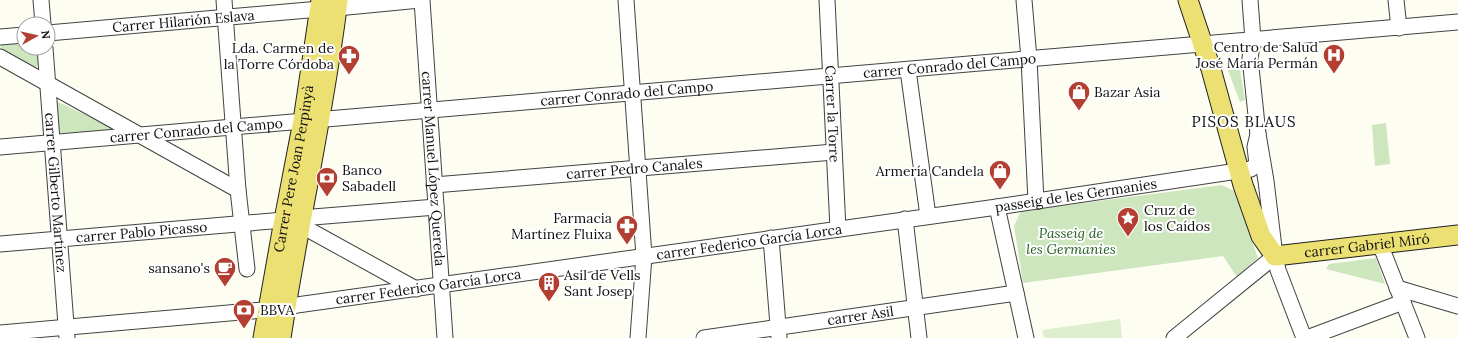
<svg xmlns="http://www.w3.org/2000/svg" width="1458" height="338" font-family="Lora,serif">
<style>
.green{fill:#cde6be}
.pitch{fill:#deeecf}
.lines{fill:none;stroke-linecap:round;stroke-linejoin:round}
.minor-casing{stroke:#424242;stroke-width:17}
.major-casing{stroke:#202020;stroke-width:21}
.minor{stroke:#fff;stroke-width:15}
.major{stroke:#ece073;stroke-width:19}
.labels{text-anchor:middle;stroke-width:4;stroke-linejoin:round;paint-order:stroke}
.street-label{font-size:14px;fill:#0f0f0f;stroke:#fff}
.poi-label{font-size:14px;fill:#0f0f0f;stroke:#fff;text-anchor:end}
.park-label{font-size:14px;font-style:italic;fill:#286124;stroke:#fff}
.neighbourhood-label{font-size:15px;letter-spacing:1px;fill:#0f0f0f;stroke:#fff}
</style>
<rect width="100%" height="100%" fill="#fefdf2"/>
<path class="green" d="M24,40V48H38L39,65L34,68L0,50L2,42Z
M1239,64L1245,100L1240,102L1226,65Z
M56,101L112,127L113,131L58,135Z
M1386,123L1390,164L1375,166L1372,125Z
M1222,185L1234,191L1258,258L1237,277L1223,256L1023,283L1014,226L1021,211Z
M1376,258L1385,284L1326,269L1329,264Z"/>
<path class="pitch" d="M1120,319L1122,338H1044L1042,330Z"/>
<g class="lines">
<g class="minor-casing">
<g id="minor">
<path d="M41,0L43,24"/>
<path d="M224,0L238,190L247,269"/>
<path id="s1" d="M422,0L445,338"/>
<path d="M626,0L644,256L638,338"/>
<path id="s2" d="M827,0L838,229"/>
<path d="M1024,0L1029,59L1036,201"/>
<path d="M1250,0L1253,40L1250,58L1258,134L1266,181L1275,256L1278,270L1304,338"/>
<path d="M1396,0L1399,28"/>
<path d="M337,8L420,0"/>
<path id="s3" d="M48,33L320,9"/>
<path d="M0,37L24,35"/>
<path id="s4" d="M45,48L67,338"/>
<path d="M0,57L238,190"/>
<path d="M908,70L928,216"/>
<path id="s5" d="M0,147L1458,22"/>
<path id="s6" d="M434,185L834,152"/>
<path d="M997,207L1026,338"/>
<path d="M301,218L436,207"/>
<path d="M905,219L919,338"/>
<path d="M300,225L416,289"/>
<path d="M771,238L779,338"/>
<path id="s7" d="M0,244L284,220"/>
<path d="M1380,244L1417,338"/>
<path d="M1397,288L1458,306"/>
<path id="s8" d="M0,333L286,308L297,305L997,207L1251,169L1257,164L1255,147L1258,134"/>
<path id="s9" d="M704,338L1016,293"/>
<path d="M1174,338L1275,256"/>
<path d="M1307,338L1403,302"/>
</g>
</g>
<g class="major-casing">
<g id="major">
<path id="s10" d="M1188,0L1211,69L1243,185L1261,236L1275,256L1458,235"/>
<path id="s11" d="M263,338L284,220L303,121L321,0"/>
<path d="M281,338C298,225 324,114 338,0"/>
</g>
</g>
<use href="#minor" class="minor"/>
<use href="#major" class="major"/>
</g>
<defs>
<g id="hospital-pin" transform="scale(1.15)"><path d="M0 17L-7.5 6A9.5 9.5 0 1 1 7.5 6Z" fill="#b33f33" stroke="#fff"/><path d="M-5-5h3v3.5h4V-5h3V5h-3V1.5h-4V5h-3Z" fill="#fff"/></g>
<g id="pharmacy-pin" transform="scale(1.15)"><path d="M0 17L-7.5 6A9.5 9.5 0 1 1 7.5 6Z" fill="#b33f33" stroke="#fff"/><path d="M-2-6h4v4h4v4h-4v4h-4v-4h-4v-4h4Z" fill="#fff"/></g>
<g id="shop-pin" transform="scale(1.15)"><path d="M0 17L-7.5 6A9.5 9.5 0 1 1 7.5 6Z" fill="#b33f33" stroke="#fff"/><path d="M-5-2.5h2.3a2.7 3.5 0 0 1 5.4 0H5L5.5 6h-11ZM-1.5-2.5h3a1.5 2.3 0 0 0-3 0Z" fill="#fff"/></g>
<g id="bank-pin" transform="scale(1.15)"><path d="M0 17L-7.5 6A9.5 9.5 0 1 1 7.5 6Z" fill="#b33f33" stroke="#fff"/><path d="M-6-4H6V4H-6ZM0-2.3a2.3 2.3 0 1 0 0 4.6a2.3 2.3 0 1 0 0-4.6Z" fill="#fff"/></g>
<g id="sight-pin" transform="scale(1.15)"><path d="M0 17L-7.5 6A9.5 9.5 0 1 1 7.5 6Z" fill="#b33f33" stroke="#fff"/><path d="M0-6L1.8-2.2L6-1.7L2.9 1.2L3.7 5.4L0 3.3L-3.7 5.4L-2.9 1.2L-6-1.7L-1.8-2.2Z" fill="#fff"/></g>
<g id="cafe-pin" transform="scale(1.15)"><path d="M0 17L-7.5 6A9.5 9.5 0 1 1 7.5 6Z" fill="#b33f33" stroke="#fff"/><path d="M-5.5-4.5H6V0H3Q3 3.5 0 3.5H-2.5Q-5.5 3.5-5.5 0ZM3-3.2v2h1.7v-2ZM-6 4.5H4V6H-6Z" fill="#fff"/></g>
<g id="building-pin" transform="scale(1.15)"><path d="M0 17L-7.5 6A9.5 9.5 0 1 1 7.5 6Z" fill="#b33f33" stroke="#fff"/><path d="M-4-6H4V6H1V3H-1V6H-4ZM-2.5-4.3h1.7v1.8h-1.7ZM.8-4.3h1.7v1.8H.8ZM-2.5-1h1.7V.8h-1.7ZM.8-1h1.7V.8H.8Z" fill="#fff"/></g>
</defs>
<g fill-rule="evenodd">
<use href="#hospital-pin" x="1334" y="55"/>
<use href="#pharmacy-pin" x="349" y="56"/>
<use href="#shop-pin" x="1079" y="92"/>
<use href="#shop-pin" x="1000" y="171"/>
<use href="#bank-pin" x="327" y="178"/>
<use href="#sight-pin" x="1128" y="218"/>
<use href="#pharmacy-pin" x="627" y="226"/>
<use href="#cafe-pin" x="225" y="268"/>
<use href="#building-pin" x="549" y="283"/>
<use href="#bank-pin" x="244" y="310"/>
</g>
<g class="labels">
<g class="street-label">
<text dy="5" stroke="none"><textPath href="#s3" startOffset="136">Carrer Hilarión Eslava</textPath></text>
<text dy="5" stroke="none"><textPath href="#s5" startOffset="953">carrer Conrado del Campo</textPath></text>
<text dy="5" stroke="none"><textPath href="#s5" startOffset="629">carrer Conrado del Campo</textPath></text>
<text dy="5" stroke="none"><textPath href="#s2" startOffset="114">Carrer la Torre</textPath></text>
<text dy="5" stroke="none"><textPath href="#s5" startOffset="197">carrer Conrado del Campo</textPath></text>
<text dy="5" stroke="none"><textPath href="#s11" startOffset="172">Carrer Pere Joan Perpinyà</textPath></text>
<text dy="5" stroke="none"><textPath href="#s1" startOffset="169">carrer Manuel López Quereda</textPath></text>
<text dy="5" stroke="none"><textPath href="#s6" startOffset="201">carrer Pedro Canales</textPath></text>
<text dy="5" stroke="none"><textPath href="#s4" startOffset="145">carrer Gilberto Martínez</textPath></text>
<text dy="5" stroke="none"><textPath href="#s8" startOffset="1085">passeig de les Germanies</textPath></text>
<text dy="5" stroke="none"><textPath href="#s7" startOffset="142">carrer Pablo Picasso</textPath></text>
<text dy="5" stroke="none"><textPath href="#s8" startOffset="755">carrer Federico García Lorca</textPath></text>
<text dy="5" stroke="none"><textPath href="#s10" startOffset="364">carrer Gabriel Miró</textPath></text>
<text dy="5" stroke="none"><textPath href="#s8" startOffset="431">carrer Federico García Lorca</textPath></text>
<text dy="5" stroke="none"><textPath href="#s9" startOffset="158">carrer Asil</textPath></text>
</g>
<g class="poi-label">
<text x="1318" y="52">Centro de Salud<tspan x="1318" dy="16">José María Permán</tspan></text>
<text x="334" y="53">Lda. Carmen de<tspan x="334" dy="16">la Torre Córdoba</tspan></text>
<text x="1094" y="97" text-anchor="start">Bazar Asia</text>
<text x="342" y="175" text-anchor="start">Banco<tspan x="342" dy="16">Sabadell</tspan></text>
<text x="984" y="176">Armería Candela</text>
<text x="1144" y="215" text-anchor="start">Cruz de<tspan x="1144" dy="16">los Caídos</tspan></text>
<text x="612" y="223">Farmacia<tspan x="612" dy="16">Martínez Fluixa</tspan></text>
<text x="210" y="273">sansano's</text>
<text x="564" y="280" text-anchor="start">Asil de Vells<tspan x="564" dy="16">Sant Josep</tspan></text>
<text x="260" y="315" text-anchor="start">BBVA</text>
</g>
<g class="park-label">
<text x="1071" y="238">Passeig de<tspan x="1071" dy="16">les Germanies</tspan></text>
</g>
<g class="neighbourhood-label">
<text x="1244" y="127">PISOS BLAUS</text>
</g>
</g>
<g transform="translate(36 36) rotate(82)"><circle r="19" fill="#ffffff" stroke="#9f9f9f"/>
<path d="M0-3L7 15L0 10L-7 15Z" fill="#b33f33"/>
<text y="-6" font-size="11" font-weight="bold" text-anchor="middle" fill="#0f0f0f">N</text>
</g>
</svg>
